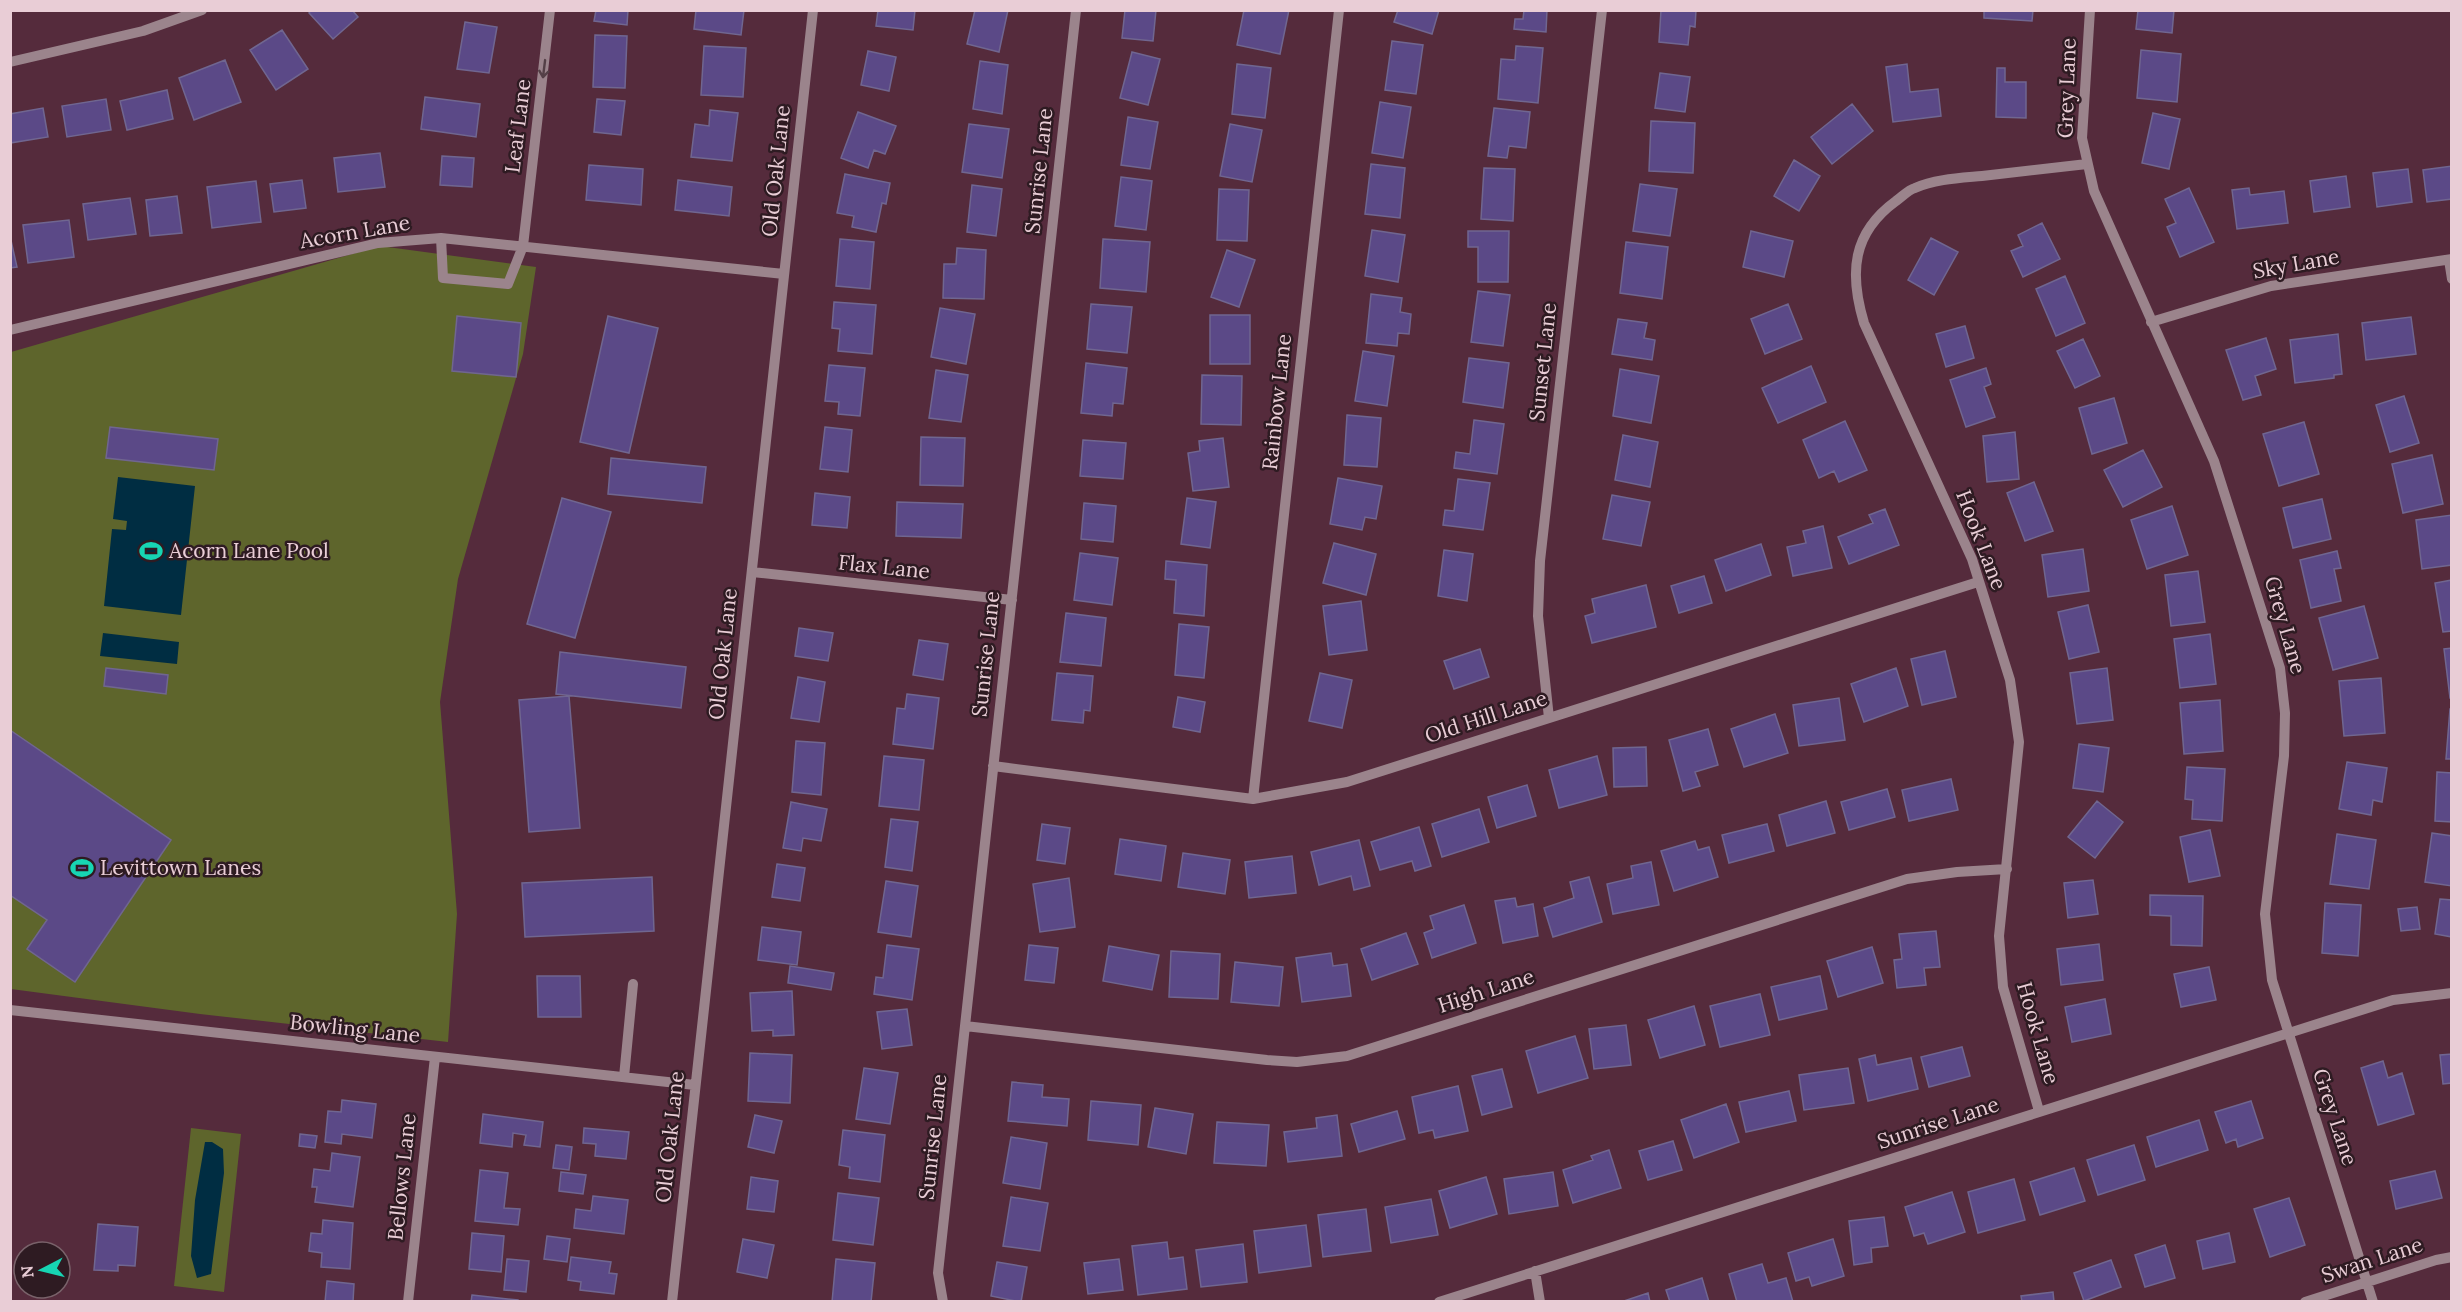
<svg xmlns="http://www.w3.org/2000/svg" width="2462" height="1312" font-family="Lora,serif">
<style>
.green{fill:#5e652c}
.water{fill:#002d42}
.building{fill:#5b4987;stroke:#706690;stroke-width:1.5}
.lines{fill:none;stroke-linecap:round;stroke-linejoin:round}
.minor{stroke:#9b848c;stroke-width:10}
.oneway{stroke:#544047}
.labels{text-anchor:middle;stroke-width:5;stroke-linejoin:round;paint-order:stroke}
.street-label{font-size:21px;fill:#e9cdd6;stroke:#2e1b22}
.poi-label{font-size:21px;fill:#e9cdd6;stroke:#2e1b22;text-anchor:start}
</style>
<rect width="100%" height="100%" fill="#552b3c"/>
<path class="green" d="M380,246L536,267L523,354L458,579L440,702L457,914L448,1042L200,1014L11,989V352Z
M191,1128L241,1134L224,1292L174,1286Z"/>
<path class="water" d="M118,477L195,486L181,615L104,606L112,529L126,530L127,521L113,519Z
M103,633L179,642L177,664L100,656Z
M205,1142H212L223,1149L224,1173L211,1274L197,1278L191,1256L195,1200Z"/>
<path class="building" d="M311,10H352L358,17L333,39L309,13Z
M596,10H628L627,25L594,21Z
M696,10H744L741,35L694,29Z
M878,10H915L913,30L876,26Z
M975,10H1008L999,52L967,44Z
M1125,10H1156L1153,41L1122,38Z
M1244,10H1289L1280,54L1237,45Z
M1398,10H1439L1432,34L1394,22Z
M1524,10H1547L1546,32L1514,29L1515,19H1523Z
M1661,10H1696L1695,27L1690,26L1688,45L1659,42Z
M1984,10H2033L2032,21L1984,18Z
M2138,10H2174L2172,33L2136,29Z
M465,22L497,27L489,73L457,69Z
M282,30L308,69L276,90L250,50Z
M595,35L627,36L625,88L593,87Z
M1392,41L1423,45L1416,94L1385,90Z
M704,46L746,48L743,97L701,95Z
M1516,46L1543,48L1538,103L1498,99L1501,59L1515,60Z
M2141,50L2181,54L2177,102L2137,98Z
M868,51L896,57L889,91L861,85Z
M1132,52L1160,59L1148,105L1120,98Z
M225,60L241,102L194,120L179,78Z
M980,61L1008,65L1002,114L973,109Z
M1237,64L1271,68L1265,118L1232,114Z
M1907,64L1910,92L1938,89L1941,116L1893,122L1886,67Z
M1997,68H2005V82H2026V118L1996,117Z
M1660,73L1690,77L1685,112L1655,108Z
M167,90L173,119L127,130L120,101Z
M425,97L480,104L476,137L421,129Z
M106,99L111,130L67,137L62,106Z
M597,99L625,101L621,135L594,132Z
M1380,102L1411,107L1403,158L1372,153Z
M1852,104L1873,131L1832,164L1811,137Z
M43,108L48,137L10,143V114Z
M1494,108L1530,112L1526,148L1509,146L1507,158L1488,156Z
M710,110L738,113L732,161L691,157L695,124L709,126Z
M858,112L896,126L885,154L874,150L868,168L841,158Z
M2153,113L2180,119L2169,169L2142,163Z
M1128,117L1158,122L1150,169L1121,165Z
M1651,121L1695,123L1693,173L1649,171Z
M969,124L1009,129L1002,178L962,172Z
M1230,124L1262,130L1252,182L1220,176Z
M380,153L385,187L338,192L334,158Z
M442,156L474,158L472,187L440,185Z
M1794,160L1820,176L1799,211L1774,196Z
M1371,164L1405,168L1400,218L1365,214Z
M589,165L643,169L641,205L586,200Z
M2452,166V199L2427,202L2423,170Z
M1484,168L1515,169L1513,221L1481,219Z
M2408,169L2412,202L2377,207L2373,173Z
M845,174L890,183L886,204L882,203L876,232L852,227L854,216L837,213Z
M2346,176L2350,207L2314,212L2310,181Z
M1121,177L1152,181L1146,230L1115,226Z
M302,180L306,208L274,212L270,184Z
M678,180L732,187L729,216L675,210Z
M256,181L261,222L212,228L207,187Z
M1640,184L1677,189L1670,236L1633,231Z
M972,185L1002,189L996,236L967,232Z
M2189,188L2214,242L2180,257L2167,227L2176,223L2165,199Z
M2249,188L2250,195L2284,191L2288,223L2237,229L2232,190Z
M1219,189L1249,190L1247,241L1217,240Z
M177,196L182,233L150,236L146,200Z
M130,198L136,234L88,240L83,204Z
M69,220L74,257L28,263L23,225Z
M2042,223L2060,259L2023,277L2011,251L2023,246L2018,235Z
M1372,230L1405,235L1398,282L1365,276Z
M1468,231H1509L1508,282H1478V247H1468Z
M1751,231L1793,241L1784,277L1743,267Z
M10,236L17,267L10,268Z
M1931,238L1958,252L1934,295L1908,280Z
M840,239L874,242L870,289L836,286Z
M1103,239L1150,242L1146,292L1100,288Z
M1626,242L1668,247L1662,299L1620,293Z
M957,248L986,250L984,299L943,298L944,264H956Z
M1227,250L1255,260L1239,307L1211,297Z
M2065,276L2085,323L2056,336L2036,289Z
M1478,291L1510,295L1503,346L1471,342Z
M1371,294L1402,298L1400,312L1411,314L1409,334L1398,333L1397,346L1366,343Z
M834,302L876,305L872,354L838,351L840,329L832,328Z
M1091,304L1132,307L1127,353L1087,349Z
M1788,304L1802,339L1765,354L1751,319Z
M940,308L975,314L966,364L931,357Z
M1210,315H1250V364H1210Z
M457,316L521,323L516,377L452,371Z
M608,316L658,328L629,453L580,442Z
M2411,317L2416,354L2366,360L2362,323Z
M1618,319L1647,323L1644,338L1655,340L1652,360L1612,354Z
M1965,326L1974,358L1946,367L1936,334Z
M2338,334L2342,374L2334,375V378L2295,383L2290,340Z
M2266,338L2276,369L2255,376L2261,395L2243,400L2226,350Z
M2083,339L2100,376L2075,388L2057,351Z
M1363,351L1394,356L1387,406L1355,401Z
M1469,358L1509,363L1503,408L1463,402Z
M1086,363L1127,368L1123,404L1113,403L1112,416L1081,413Z
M829,365L865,368L860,416L838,414L839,402L825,401Z
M1811,366L1826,402L1778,423L1762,388Z
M1986,368L1991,384L1984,387L1995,417L1966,427L1950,380Z
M1620,369L1659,376L1651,423L1613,416Z
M936,370L968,375L961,422L929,418Z
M1202,375L1242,376L1241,425L1201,424Z
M2404,396L2419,443L2390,452L2376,405Z
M2114,398L2127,443L2092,454L2079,408Z
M1347,415L1381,418L1377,467L1344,465Z
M1474,420L1504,424L1497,474L1454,468L1456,452L1470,454Z
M1845,421L1867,470L1839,482L1834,471L1819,478L1803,440Z
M2304,422L2319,474L2279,486L2263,434Z
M110,427L218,439L214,470L106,458Z
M825,427L852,430L848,472L820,469Z
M2015,432L2019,479L1987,482L1983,436Z
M1623,435L1658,442L1650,487L1615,480Z
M921,437L965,438L963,486L920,485Z
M1223,438L1229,487L1193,491L1188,453L1200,451L1199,441Z
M1083,440L1126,443L1123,479L1080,476Z
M2143,450L2162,487L2123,507L2104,470Z
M2432,455L2443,504L2403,513L2392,464Z
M611,458L706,467L702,503L608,494Z
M1338,478L1382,486L1376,519L1365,517L1362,530L1330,524Z
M1458,479L1490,483L1483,530L1443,525L1445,510L1454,511Z
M2034,482L2053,531L2025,541L2007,493Z
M815,493L850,497L847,528L812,525Z
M1612,495L1650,502L1641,546L1603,539Z
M562,498L611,512L575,638L527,624Z
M1187,498L1216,502L1210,548L1181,544Z
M2322,499L2331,539L2293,548L2283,508Z
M897,502L963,504L961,538L896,536Z
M1084,503L1116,506L1113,542L1081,539Z
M2172,506L2188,555L2147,569L2131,520Z
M1885,509L1899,545L1849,564L1838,537L1873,523L1869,515Z
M2452,515V565L2422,569L2416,520Z
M1823,526L1832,568L1793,576L1787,547L1806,543L1803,531Z
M1334,543L1376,554L1366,595L1323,583Z
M1761,544L1771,575L1726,591L1715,560Z
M2083,549L2089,591L2048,597L2042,555Z
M1444,550L1473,554L1467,601L1438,596Z
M2337,551L2341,568L2334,569L2341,601L2311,608L2300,560Z
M1080,553L1118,558L1112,605L1074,600Z
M1166,561L1207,565L1204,616L1174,613L1176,580L1165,579Z
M2198,571L2205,622L2171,626L2165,575Z
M1704,576L1712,603L1679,613L1671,586Z
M2452,580V631L2443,632L2435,583Z
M1646,585L1656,627L1592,643L1585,616L1595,613L1592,599Z
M1361,601L1367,650L1329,655L1323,606Z
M2088,605L2099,652L2069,659L2058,612Z
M2364,606L2378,658L2333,670L2319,618Z
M1066,613L1106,618L1101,666L1060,662Z
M1179,624L1209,627L1204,678L1175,675Z
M799,628L833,633L828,661L795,656Z
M2210,634L2216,684L2180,688L2174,639Z
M919,640L948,644L943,680L913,675Z
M2452,648V698H2450L2444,649Z
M1480,649L1489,677L1454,689L1444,661Z
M1945,651L1956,697L1922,705L1911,659Z
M560,652L686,667L681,708L556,694Z
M106,668L168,675L166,694L104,686Z
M1896,668L1908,706L1864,722L1851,684Z
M2107,668L2113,720L2077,724L2070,673Z
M1057,673L1093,676L1090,711L1084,710L1083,723L1052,720Z
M1320,673L1352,680L1342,728L1309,721Z
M798,677L825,682L819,722L791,718Z
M2381,678L2385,733L2344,736L2339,681Z
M907,694L939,698L933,749L893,744L897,708L905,709Z
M569,696L580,828L529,832L519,700Z
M1178,697L1205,702L1200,732L1173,727Z
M1839,698L1845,740L1799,746L1793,705Z
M2220,700L2223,751L2184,754L2180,703Z
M2450,709H2452V759H2446Z
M1775,714L1788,753L1744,767L1731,729Z
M1708,729L1718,765L1695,772L1700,786L1683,791L1669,740Z
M10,730L171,840L75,982L27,949L47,920L10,895Z
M796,741L825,743L821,795L792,792Z
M2079,744L2109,748L2103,792L2073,788Z
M1646,747L1647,786L1614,787L1613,748Z
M884,756L924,760L919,810L879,806Z
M1597,756L1607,795L1559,808L1549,770Z
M2347,762L2387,768L2382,802L2373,800L2371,815L2339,809Z
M2187,767L2225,769L2222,821L2192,819L2193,800L2185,799Z
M2437,772L2452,773V822L2435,821Z
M1951,779L1958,810L1909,821L1902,790Z
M1527,785L1536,816L1497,828L1488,797Z
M1887,789L1895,817L1849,830L1841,802Z
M1826,801L1835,833L1787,846L1779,815Z
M2097,801L2123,822L2095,858L2068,837Z
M791,802L827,809L821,841L803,838L801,851L783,848Z
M1479,809L1489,842L1442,857L1432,824Z
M891,819L918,822L912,871L885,867Z
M1042,824L1070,828L1065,864L1037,860Z
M1767,824L1774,851L1729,863L1722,835Z
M1419,827L1431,866L1415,871L1412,861L1380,870L1371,842Z
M2210,830L2220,876L2189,882L2180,837Z
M2432,833L2452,836V886L2425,882Z
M2337,834L2376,840L2369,889L2330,884Z
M1120,839L1166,846L1161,881L1115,874Z
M1359,840L1370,886L1354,890L1351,876L1319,885L1311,852Z
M1695,841L1698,850L1709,847L1718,877L1674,891L1661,851Z
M1183,853L1230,860L1225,894L1178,887Z
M1292,856L1296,893L1249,898L1245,862Z
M1651,862L1659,905L1613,914L1607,884L1633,878L1631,866Z
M777,864L805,868L800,901L772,897Z
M652,877L654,931L525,937L522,883Z
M1589,877L1602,922L1553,937L1544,908L1574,898L1570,882Z
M1069,878L1075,927L1040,932L1033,884Z
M2093,880L2098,914L2068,918L2064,883Z
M886,881L918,886L911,937L878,932Z
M2150,895L2203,896L2202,946L2171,945V916L2150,915Z
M1515,898L1517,907L1533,904L1538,936L1503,943L1495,901Z
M2440,899L2452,900V937L2435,934Z
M2325,903L2361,905L2358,956L2322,953Z
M1464,905L1476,943L1432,958L1424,933L1434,929L1430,916Z
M2417,907L2420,929L2401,931L2398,909Z
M762,927L801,932L797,965L758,960Z
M1936,931L1940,967L1924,968L1926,985L1897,988L1894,960L1902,959L1899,934Z
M1406,933L1418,964L1372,980L1361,949Z
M2099,944L2103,980L2061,985L2057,949Z
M887,945L919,949L912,1000L874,994L876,977L883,978Z
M1029,945L1058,948L1054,983L1025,980Z
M1109,946L1159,955L1152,990L1103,981Z
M1872,947L1883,983L1838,997L1827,961Z
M1171,951L1220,954L1218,999L1169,997Z
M1331,953L1333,966L1347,964L1351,996L1302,1002L1296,958Z
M1235,962L1283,967L1279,1006L1231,1002Z
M790,966L834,973L831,990L788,983Z
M2209,967L2216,1000L2181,1007L2174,974Z
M537,976H580L581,1017H538Z
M1820,976L1827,1009L1779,1020L1771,987Z
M792,991L794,1035L773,1036V1030L752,1031L750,993Z
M1760,994L1770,1035L1720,1047L1710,1006Z
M2105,999L2111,1034L2072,1042L2065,1007Z
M1694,1006L1705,1045L1660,1058L1648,1020Z
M907,1009L912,1045L882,1049L877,1012Z
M1626,1025L1631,1065L1594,1069L1589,1029Z
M1575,1036L1588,1078L1538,1093L1526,1051Z
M1962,1047L1970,1076L1929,1087L1921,1057Z
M750,1053L792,1055L790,1103L748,1101Z
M2452,1054V1083L2443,1084L2440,1055Z
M1875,1055L1877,1065L1911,1058L1918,1089L1868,1101L1859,1059Z
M2383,1061L2388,1078L2402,1073L2414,1114L2378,1125L2361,1068Z
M864,1068L898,1073L890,1124L856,1119Z
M1848,1068L1854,1103L1804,1110L1799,1075Z
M1502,1069L1512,1107L1482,1115L1472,1076Z
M1012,1082L1043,1085L1042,1097L1069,1099L1067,1126L1008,1121Z
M1458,1086L1468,1131L1435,1138L1433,1130L1419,1133L1412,1097Z
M1789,1091L1796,1121L1746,1132L1739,1102Z
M342,1100L376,1104L372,1138L342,1134L341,1144L325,1142L328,1111L341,1112Z
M1091,1101L1141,1105L1138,1145L1088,1140Z
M2251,1101L2263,1138L2238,1147L2236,1139L2226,1143L2215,1112Z
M1726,1104L1739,1142L1694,1158L1681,1120Z
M1155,1108L1193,1114L1186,1154L1148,1147Z
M1397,1111L1405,1139L1359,1152L1351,1124Z
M483,1114L543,1122L540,1147L524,1145L526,1135L513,1133L512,1147L480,1143Z
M755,1115L782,1121L774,1153L748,1147Z
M1337,1115L1342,1156L1288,1162L1284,1132L1317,1128L1316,1118Z
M2199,1120L2208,1150L2156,1167L2147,1137Z
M1217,1122L1269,1125L1266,1166L1214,1163Z
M584,1128L629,1132L626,1159L595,1156L596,1144L583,1143Z
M843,1130L885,1135L880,1182L849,1178L850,1167L839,1165Z
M300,1134L317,1136L315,1148L299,1146Z
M1011,1137L1047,1143L1040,1189L1003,1183Z
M1673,1141L1682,1170L1648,1180L1639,1151Z
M556,1145L572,1147L569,1170L553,1168Z
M2134,1145L2145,1180L2098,1195L2087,1160Z
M1609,1150L1621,1188L1573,1203L1563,1170L1593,1160L1591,1156Z
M332,1153L360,1157L353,1207L315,1202L317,1187H312L314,1169L330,1171Z
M2074,1168L2085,1201L2040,1215L2030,1182Z
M480,1170L508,1173L504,1208L520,1209L518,1225L475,1221Z
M2435,1171L2442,1198L2396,1209L2390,1181Z
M561,1172L586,1175L583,1194L559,1191Z
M1553,1172L1558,1206L1509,1214L1504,1179Z
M751,1177L778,1181L774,1212L747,1209Z
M1486,1177L1497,1214L1450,1228L1439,1191Z
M2014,1179L2025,1220L1978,1233L1968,1192Z
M1952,1192L1965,1232L1928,1244L1924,1233L1914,1236L1905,1207Z
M838,1193L879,1198L873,1245L833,1240Z
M593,1196L628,1200L624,1234L574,1228L576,1209L591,1211Z
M1011,1197L1048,1203L1040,1251L1003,1246Z
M2289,1198L2305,1245L2270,1257L2254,1209Z
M1431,1199L1438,1235L1391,1243L1385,1207Z
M1366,1209L1371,1251L1323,1257L1318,1215Z
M1884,1217L1888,1246L1871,1248L1872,1262L1854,1265L1849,1221Z
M323,1220L353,1223L350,1269L321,1267L322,1253L309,1251L311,1233L322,1234Z
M98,1224L138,1227L135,1266L118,1265V1271L94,1270Z
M1306,1225L1311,1266L1259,1273L1254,1231Z
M472,1233L504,1236L501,1272L469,1269Z
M2229,1233L2235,1262L2203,1269L2197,1241Z
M547,1236L570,1239L567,1262L544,1259Z
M743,1239L774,1245L767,1278L737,1272Z
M1833,1239L1844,1276L1812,1286L1809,1277L1796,1281L1788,1253Z
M1167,1242L1169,1259L1183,1257L1187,1289L1138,1295L1132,1246Z
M1243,1244L1247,1282L1201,1287L1196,1250Z
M2165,1245L2175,1278L2145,1287L2135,1255Z
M571,1257L611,1262L609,1273L617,1274L614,1294L580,1290L581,1282L568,1280Z
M507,1259L529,1261L526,1292L504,1290Z
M836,1259L875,1263L871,1302H832Z
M1119,1259L1123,1290L1088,1294L1084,1263Z
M2111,1260L2121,1287L2084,1301L2074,1273Z
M997,1262L1027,1267L1021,1302L991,1296Z
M1762,1264L1768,1283L1786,1278L1793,1302H1737L1729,1274Z
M1702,1278L1709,1302H1670L1666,1290Z
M327,1281L354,1284L353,1302H325Z
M2053,1292L2054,1302H2022L2021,1296Z
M1648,1293L1650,1302H1621Z
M472,1295L518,1300V1302H471Z"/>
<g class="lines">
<path class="minor" d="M2090,10L2082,138L2094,191L2214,461L2280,668L2285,713L2284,756L2265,914L2272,980L2373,1302
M10,62L143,31L202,10
M441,238L443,278L508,284L523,246L550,10
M2449,260L2452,279
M2151,322L2271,286L2452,259
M10,330L378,243L441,238L784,274
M752,572L1012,600
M1549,718L1538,616L1540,561L1602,10
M993,766L1253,799L1347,782L1978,582
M1253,799L1339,10
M10,1010L695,1085
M965,1026L1267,1060L1297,1062L1347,1056L1907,879L1957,872L2007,869
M624,1077L633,984
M2039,1111L2003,987L1999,936L2019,742L2010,680L1972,559L1864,323C1849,273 1852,233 1896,201C1902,197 1908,190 1915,188C1935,179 1961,178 1982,176C2017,172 2052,168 2087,164
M1535,1271L1540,1302
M408,1302L435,1057
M672,1302L813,10
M943,1302L938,1273L1076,10
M1439,1302L2393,1000L2452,993
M2305,1302L2436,1260L2452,1257"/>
</g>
<defs><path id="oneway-shaft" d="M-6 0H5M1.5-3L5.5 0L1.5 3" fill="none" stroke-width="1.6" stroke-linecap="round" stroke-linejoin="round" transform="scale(1.5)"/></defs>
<use class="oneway" href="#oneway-shaft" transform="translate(544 69) rotate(97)"/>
<defs>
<g id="stadium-bare" transform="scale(1.8)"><path d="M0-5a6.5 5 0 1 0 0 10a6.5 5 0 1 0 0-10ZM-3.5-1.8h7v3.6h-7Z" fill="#17d5b3" stroke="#2e1b22" stroke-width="2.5" paint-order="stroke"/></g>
</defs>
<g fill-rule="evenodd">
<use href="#stadium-bare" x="151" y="551"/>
<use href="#stadium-bare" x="82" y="868"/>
</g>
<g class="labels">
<g class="street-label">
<text transform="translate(2067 88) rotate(-88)" y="7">Grey Lane</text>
<text transform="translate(518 126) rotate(-83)" y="7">Leaf Lane</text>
<text transform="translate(776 171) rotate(-84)" y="7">Old Oak Lane</text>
<text transform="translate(1039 171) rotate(-84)" y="7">Sunrise Lane</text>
<text transform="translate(355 232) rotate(-10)" y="7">Acorn Lane</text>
<text transform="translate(2296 264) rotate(-10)" y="7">Sky Lane</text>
<text transform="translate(1543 362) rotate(-84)" y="7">Sunset Lane</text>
<text transform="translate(1277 402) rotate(-84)" y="7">Rainbow Lane</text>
<text transform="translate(1981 540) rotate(69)" y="7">Hook Lane</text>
<text transform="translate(884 567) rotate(6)" y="7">Flax Lane</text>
<text transform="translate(2285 625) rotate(74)" y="7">Grey Lane</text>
<text transform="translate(723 654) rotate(-84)" y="7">Old Oak Lane</text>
<text transform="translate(986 654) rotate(-84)" y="7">Sunrise Lane</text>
<text transform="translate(1486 717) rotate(-18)" y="7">Old Hill Lane</text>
<text transform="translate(1486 991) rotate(-18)" y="7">High Lane</text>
<text transform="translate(355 1029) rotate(6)" y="7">Bowling Lane</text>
<text transform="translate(2038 1033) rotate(74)" y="7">Hook Lane</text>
<text transform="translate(2335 1117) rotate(72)" y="7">Grey Lane</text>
<text transform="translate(1938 1123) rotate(-18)" y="7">Sunrise Lane</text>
<text transform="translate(670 1137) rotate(-84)" y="7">Old Oak Lane</text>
<text transform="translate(933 1137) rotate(-84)" y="7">Sunrise Lane</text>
<text transform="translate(402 1177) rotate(-84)" y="7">Bellows Lane</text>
<text transform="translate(2372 1260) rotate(-18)" y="7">Swan Lane</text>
</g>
<g class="poi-label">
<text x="169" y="558">Acorn Lane Pool</text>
<text x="100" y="875">Levittown Lanes</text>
</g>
</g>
<rect width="2462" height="1312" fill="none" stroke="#e9cdd6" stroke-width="24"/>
<g transform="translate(42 1270) rotate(263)"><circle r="28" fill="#2e1b22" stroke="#79626a" stroke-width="1.5"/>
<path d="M0-4.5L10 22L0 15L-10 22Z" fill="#17d5b3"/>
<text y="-9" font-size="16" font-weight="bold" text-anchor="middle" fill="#e9cdd6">N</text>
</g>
</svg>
